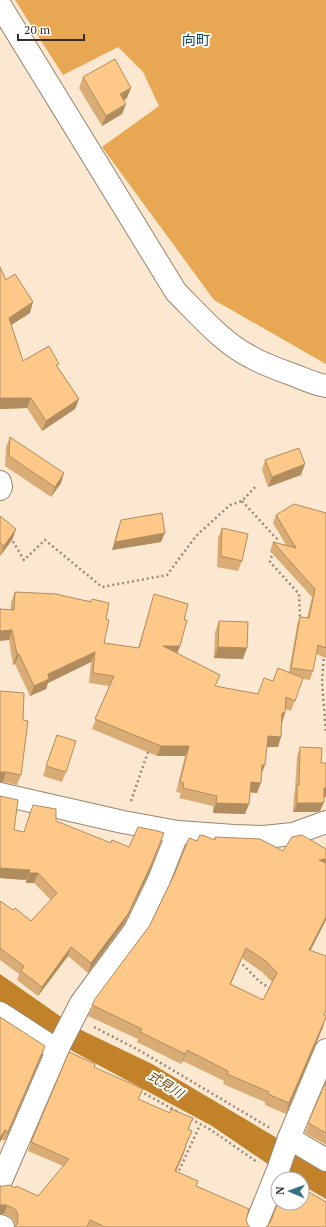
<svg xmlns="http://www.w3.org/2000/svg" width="326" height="1227" font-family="'PT Serif','Noto Sans JP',serif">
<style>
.forest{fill:#e8a753}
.water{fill:#c18229}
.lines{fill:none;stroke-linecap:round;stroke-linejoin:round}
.street-casing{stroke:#97856f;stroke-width:24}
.secondary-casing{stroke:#97856f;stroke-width:24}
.path{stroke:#988a7a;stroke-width:2.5;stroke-dasharray:2 3;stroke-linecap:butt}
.street{stroke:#fff;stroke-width:22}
.secondary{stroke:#fff;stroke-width:22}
.wall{fill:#daac75;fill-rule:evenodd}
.shaded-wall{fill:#b18c5f}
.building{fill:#fdc888;stroke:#b18c5f;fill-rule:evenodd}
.labels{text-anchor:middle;stroke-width:4;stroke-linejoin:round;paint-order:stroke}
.water-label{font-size:13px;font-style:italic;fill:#6f4500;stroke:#fff}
.quarter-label{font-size:14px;fill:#0f4655;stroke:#fff}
</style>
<rect width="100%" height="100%" fill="#fce8d0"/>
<path class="forest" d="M15,0H326V364L214,300L102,147L159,106L143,72L118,47L63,75Z"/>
<path class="water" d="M0,974L77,1028L152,1064L326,1167V1199L302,1185V1179H290L287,1177L212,1126L50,1039L0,1009Z"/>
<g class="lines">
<g class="street-casing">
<path id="street" d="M0,482L1,487L0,489
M0,794L123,822L178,832L234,836L264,837L293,834L326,822
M0,1013L57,1050
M289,1138L326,1160
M0,1183L60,1044L81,1003L135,930L159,880L178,832
M0,1226L3,1227"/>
</g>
<g class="secondary-casing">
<path id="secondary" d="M0,5L176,292C198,314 223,343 251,357C263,364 277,369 291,374C302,378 314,384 326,386
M255,1227L278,1170L289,1138L326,1050"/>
</g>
<path class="path" d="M242,501L277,539L275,544
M0,520L24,560L45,540L102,587L167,575L196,536L230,505L242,501L257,485
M273,551L270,562L299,594L300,618L302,619
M324,654L322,682L326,733
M131,801L149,749
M239,961L260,982L271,989
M94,1027L144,1053L270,1128
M140,1091L178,1112
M191,1119L211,1130L257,1162
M177,1175L200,1125
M302,1190L310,1194"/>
<use href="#street" class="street"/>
<use href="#secondary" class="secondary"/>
</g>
<path class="wall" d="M83,77L127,98L124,100L126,104L122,114L102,126L79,88Z
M6,280L30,313L11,325L23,361L58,367L79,399L75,409L42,431L27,408L0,409Z
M10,437L61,483L51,497L5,466L6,447Z
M265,460L301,475L268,487L262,470Z
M326,513V658L316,654L313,671L310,680L303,679L291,711L285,709V713L282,722L278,747H267L257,793L250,792L249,804L245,814L213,813V806L179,798L181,793L176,792L185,756H157L92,729L109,686L89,683L91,662L48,683L46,689L30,696L15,664L13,665L9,640L11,602L15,592L91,601L92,599L106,619L104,643L138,648L151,605L154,594L184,620L180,646L177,653L216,687L258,694L273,681L289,672L297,625L300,617L307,618L312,597L270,551L273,542L286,545L273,523L276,515Z
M0,516L16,529L12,540L0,556Z
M121,520L161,542L112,550L118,528Z
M222,528L242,561L238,571L217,567L218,538Z
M219,621L243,659L214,658L215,632Z
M0,691L21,775L17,785L3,782Z
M53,745L66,772L62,782L43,776Z
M300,747L321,763H326V797H324V802L320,811L317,812H293L294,795L295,790L297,757Z
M0,796L14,830L24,832L56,821L148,875L124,924L88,973L68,956L38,996L17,980L19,974L0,960V901L13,910L31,921L51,900L34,883H26V880L0,878Z
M215,837L326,920L310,951L325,1016L323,1027L286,1114L265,1105V1102L223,1084L224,1081L183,1061L181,1064L137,1042L138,1039L88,1016L92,1005L150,925L197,841L214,839ZM242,958L262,972L272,982L263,1000L231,984Z
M0,1017L42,1055L5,1141L2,1139L0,1142Z
M94,1068L139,1100L192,1131L186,1146L183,1155L176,1172L246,1220L248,1225L250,1227H15V1224L13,1219L4,1214H0L15,1188L38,1196L63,1166L28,1151L31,1142Z
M326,1081V1145L305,1133Z"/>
<path class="shaded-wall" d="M131,88L127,98L117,105L120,94Z
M126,104L122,114L102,126L106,116Z
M33,302L30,313L5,329L9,318Z
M0,398H31L27,408L0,409Z
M79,399L75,409L42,431L46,421Z
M305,464L301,475L268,487L272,477Z
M64,473L61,483L51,497L55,487Z
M16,529L12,540L0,556L4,546Z
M165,533L161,542L112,550L115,542Z
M12,630L9,640L0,641V631Z
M163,646H180L176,657Z
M218,647L247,648L243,659L214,658Z
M95,652L91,662L48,683L46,689L30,696L34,686L48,674Z
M17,654H19L15,664L13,665Z
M282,713H285L282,723Z
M268,736L281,737L278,747H265Z
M161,746H189L185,756H157Z
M262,765H265L261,775Z
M0,772H6L3,782H0Z
M251,782L261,783L257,793L247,792Z
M324,788H326V797L321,798Z
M324,802L320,811L317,812H293L297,803Z
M216,803L249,804L245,814L213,813Z
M160,843L148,875L124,924L88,973L91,963Z
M326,859V869L319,860Z
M0,868L30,870L26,880L0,878Z
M29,873H38L34,883H26Z
M326,917V920L305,961L309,950Z
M71,947L68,956L38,996L42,987Z
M246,948L242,958L226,994L230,984Z
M326,1017L323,1027L286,1114L289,1103Z
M45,1046L42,1055L5,1141L8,1132Z
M187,1050L183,1061L181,1064L185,1054Z
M5,1130L2,1139L0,1142V1138Z
M186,1146L183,1155L172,1180L175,1171Z
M0,1205H7L4,1214H0Z"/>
<path class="building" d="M115,59L131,88L120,94L126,104L106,116L83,77Z
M0,267L6,280L15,274L33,302L9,318L23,361L49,346L59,364L56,365L79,399L46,421L31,398H0Z
M10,437L64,473L55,487L9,456Z
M299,448L305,464L272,477L265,460Z
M294,504L326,513V648L318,645L313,671L291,668L300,617L309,618L315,589L273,542L296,548L276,515Z
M162,513L165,533L115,542L121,520Z
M0,516L16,529L4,546L0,543Z
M222,528L248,534L242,561L221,556Z
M15,592L56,594L91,602L92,599L109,603L106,619L109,620L104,643L139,648L154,594L188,604L184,620H187L180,646H163L220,675L215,686L258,694L264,678L273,681L278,668L303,678L295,701L286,697L285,713H282L281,737L268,736L265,765H262L261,783L251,782L249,804L216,803L217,796L183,788L184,783L180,782L189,746H161L95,719L114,676L93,673L95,652L48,674L49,679L34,686L19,654H17L12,630L0,631V609L14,610Z
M219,621L248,622L247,648L218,647Z
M0,691L24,693L23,720L28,721L21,775L6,772H0Z
M57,735L76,741L66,772L46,766Z
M300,747L322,748L321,763H326V788H324V802L321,803H297V785H299Z
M0,796L18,800L14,830L24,832L33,805L56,809V821L111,843L112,840L129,847L138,827L158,831L164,833L151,865L128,914L91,963L71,947L42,987L21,971L24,966L0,948V901L13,910L15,908L31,921L57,893L38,873H29L30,870L0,868Z
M200,835L205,836L215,840V837L260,839L283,851L292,837L302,835L326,849V859L319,860L326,863V917L309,950L326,956V1011L324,1015L326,1016V1017L289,1103L268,1094L269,1092L227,1074L228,1071L187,1050L185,1054L140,1032L142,1029L92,1005L95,999L150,925L174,875L189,838L197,841ZM246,948L266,961L277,973L263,1000L230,984Z
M0,1017L45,1046L8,1132L5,1130L0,1138Z
M69,1052L95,1064L94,1067L143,1089L138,1099L170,1113L171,1109L193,1118L188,1129L192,1131L185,1146H186L175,1171L198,1181L196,1186L249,1209L246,1220L248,1225L250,1227H105L90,1220L87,1227H15L18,1222V1215L16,1210L7,1205H0V1186H4L9,1185L15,1188L16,1186L38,1196L69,1159L31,1142Z
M326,1081V1133L308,1123Z
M302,1190L307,1192V1191L326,1202V1227H266L270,1223L278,1202V1203H302Z"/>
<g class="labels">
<g class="water-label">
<text transform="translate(166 1084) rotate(32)" y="5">式見川</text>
</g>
<g class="quarter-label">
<text x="196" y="45">向町</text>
</g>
</g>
<g transform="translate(290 1191) rotate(272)"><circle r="19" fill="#ffffff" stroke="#afaba8"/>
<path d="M0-3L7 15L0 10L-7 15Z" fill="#317285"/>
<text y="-6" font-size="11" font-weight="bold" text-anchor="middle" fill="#362e25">N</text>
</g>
<path d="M18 34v6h66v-6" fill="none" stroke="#362e25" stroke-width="2"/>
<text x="24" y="34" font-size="12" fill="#362e25" stroke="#ffffff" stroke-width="3" paint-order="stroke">20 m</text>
</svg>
